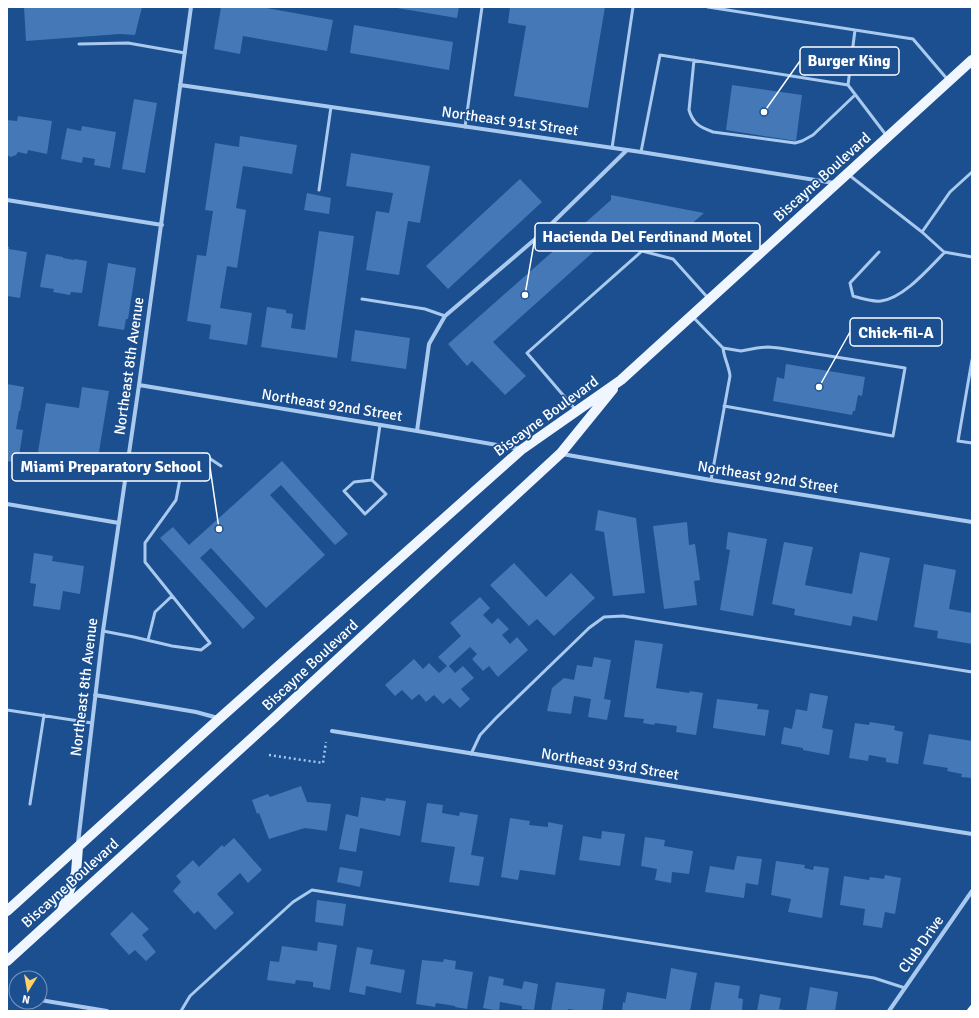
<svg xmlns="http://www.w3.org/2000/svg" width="979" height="1018" font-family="Signika,sans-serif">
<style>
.building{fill:#4478b7}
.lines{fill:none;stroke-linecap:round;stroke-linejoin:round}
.path{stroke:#a9c9ee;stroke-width:2.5;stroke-dasharray:2 3;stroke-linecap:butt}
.lane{stroke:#a9c9ee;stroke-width:3}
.street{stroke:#a9c9ee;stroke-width:4}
.primary{stroke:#f0f6ff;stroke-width:10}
.rail{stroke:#fff;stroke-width:3;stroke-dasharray:7 3;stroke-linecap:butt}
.labels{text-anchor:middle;stroke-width:3.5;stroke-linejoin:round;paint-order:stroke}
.street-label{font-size:15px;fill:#fff;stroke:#1b4f8f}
.leader{fill:none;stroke:#fff;stroke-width:1.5}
.callout-dot{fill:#fff;stroke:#1b4f8f;stroke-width:1.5}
.callout{fill:#1b4f8f;stroke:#fff;stroke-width:1.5}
.callout-label{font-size:16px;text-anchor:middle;font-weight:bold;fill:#fff}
</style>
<rect width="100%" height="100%" fill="#1b4f8f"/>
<path class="building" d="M24,7H142L135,35L120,34L26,41Z
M221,7H261L333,20L327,51L243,36L240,54L214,49Z
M397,7H459L457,18L397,8Z
M510,7H605L588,108L514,96L526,26L508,23Z
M354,25L453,42L449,70L350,53Z
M732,85L802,95L796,141L726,130Z
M134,99L157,103L145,173L122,169Z
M18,116L52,121L47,154L28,150L27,154L18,152L16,155L11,157L7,155V120L17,121Z
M82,126L116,132L110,168L94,165L95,159L83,157L82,163L61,159L67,128L81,131Z
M240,136L297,145L292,174L243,166L236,208L246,210L237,268L227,266L220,308L252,313L247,345L209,339L211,325L187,321L197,255L206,256L213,211L205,210L215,143L239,147Z
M351,153L430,166L420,223L408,221L399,275L366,270L376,211L389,213L393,193L346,186Z
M520,179L542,202L448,289L426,266Z
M307,193L331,198L329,214L304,210Z
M611,195L704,213L665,247L648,244L651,229L620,228L493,342L526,376L505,395L472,361L467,366L448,344L611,200Z
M319,231L354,236L337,358L261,347L267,307L286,310V313L293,314L291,328L305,330Z
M7,246L9,247V249L27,252L20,298L7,296Z
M46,254L63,257V258L74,260V259L87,261L82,293L71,292L70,295L53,292L54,289L40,287Z
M108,263L136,268L128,319H126L124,330L98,326Z
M355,330L410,338L406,369L351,361Z
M786,364L865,377L862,396L858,395L855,411H853L852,415L773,401L777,377L784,379Z
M7,384L24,387L20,411H19L16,429L23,430L18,463L7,461Z
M82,387L109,391L97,464L78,461V459L38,452L46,403L79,408Z
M282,461L348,534L335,545L281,485L270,495L325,555L266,608L211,548L200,558L255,618L243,629L160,538L173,527L189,545Z
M598,510L636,518L645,593L613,596L604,532L595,530Z
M687,522L689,545L695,544L700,580L694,581L697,605L664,609L653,526Z
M728,532L767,539L753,616L720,610L730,550L726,549Z
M784,542L813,547L805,585L852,594L860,552L890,558L877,621L853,616L851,626L794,615L795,609L772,604Z
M34,553L53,556L52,561L84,566L80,594L63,591L60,610L33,606L36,584L30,583Z
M514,563L546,597L571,573L595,598L554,636L537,619L529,626L490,585Z
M924,564L956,570L949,609L972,613V644L937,638L938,631L914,627Z
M480,597L490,608L483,615L492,624L498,618L509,629L502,635L510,644L517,637L528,650L498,677L489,666L483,671L472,659L477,654L470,647L449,666L455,673L463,666L474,678L461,689L470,699L460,708L450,698L443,704L434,695L426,702L419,694L412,700L402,690L395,696L385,685L414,659L423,669L429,663L439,673L447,666L438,657L461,636L450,623Z
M635,640L663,644L656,688L689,693L690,691L703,693L696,735L676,732L677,726L655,723L654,725L643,723L644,719L624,717Z
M594,657L611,660L604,699L611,700L607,720L588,717L591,699L574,696L571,714L547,711L552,688L564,678L574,680L577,665L592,667Z
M810,693L828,696L822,728L833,730L829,755L803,750V748L781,744L784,727L792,729L796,709L807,711Z
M717,699L758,704L757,709L769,710L765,736L713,728Z
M870,722L895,726L894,730L903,732L898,764L886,762V758L869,755L868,761L849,758L855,723L869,725Z
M929,734L972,741V778L961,777L962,774L947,771L948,768L923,764Z
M301,786L307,802L331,804L327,831L305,828L269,839L259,813L257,814L252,800L268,794L270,797Z
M361,797L385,801L386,798L406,801L400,836L360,828L356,852L339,849L346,814L358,817Z
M427,803L443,805L442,813L459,816L460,812L478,815L471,855L484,857L479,886L449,882L455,847L421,842Z
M510,818L530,821L529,825L548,827V822L563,825L555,875L520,870L518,880L501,877Z
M602,831L625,834L620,866L579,860L583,836L601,839Z
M645,837L665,840L664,846L693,851L689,874L672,872L671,883L655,880L657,869L641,866Z
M234,838L262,870L248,883L240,873L217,894L234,913L215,930L198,911L194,914L173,891L181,882L176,876L193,860L199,867L222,845L224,847Z
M737,856L762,859L758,885L746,883L744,898L705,892L710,866L734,870Z
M776,861L805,865L804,868L813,870L814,866L829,868L822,918L788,912L791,899L771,895Z
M340,867L363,871L360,887L337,882Z
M885,875L901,878L895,914L885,912L882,928L863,925L865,909L840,905L844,876L869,880L870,877L884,879Z
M317,900L346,904L343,926L315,922Z
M132,912L149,929L142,935L156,952L146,961L135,950L129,955L110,934Z
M318,942L337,945L330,990L313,987V982L296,980L295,984L267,980L270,961L279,962L282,946L317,951Z
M357,947L373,950L370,964L405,970L401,993L366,986L365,995L349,992Z
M444,959L456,961L455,969L473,972L467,1009L455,1007V1006L436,1003L435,1007L416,1004L422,960L443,962Z
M671,968L697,973L690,1011H622L623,1002L625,1003L627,992L666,999Z
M489,976L504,979L503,985L522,989L524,981L538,984L534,1010L522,1009V1006L500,1002L499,1011L483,1008Z
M556,982L605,989L602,1011H582L568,1009L567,1011H551Z
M715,982L740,986L738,998L743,999L742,1011H710Z
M810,987L838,992L835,1011H806Z
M760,994L781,998L779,1009L784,1010V1011H757Z"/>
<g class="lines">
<path class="path" d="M269,755L323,763L326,742"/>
<path class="lane" d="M708,7L855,30
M79,44L128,43L185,53
M694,60L689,110C693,124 700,127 713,132L795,143L802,141L813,135L855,95
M848,85L855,30L913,39L948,80
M465,127L482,7
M612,148L633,7
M641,152L660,55L848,85L886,135
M849,175L922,232L944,252L972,257
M319,190L331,107
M922,232L950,192L972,172
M879,252L850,283L853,296C860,298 873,302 881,301C904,298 929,268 945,252
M362,299L425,309L445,316
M693,317L723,348L741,351L757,348L768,347L779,348L905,368L893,436L724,406
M972,360L958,441L972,443
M575,409L527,353L642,251L673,259L708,298
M372,480L386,494L365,514L344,491L354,482Z
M372,480L380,425
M711,480L730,376C729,366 724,358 723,348
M103,631L134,637L172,646L201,650L210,643L145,562V543L176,500L183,463L203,454L221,466
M148,640L155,612L172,596
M7,710L92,723
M471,754L480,735L496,718L589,628L604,617L623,616L972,672
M30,804L44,715
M181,1011L190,996L293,902L312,890L874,978L905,988"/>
<path class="street" d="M180,85L641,152L834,183
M7,200L162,225
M139,385L417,431L520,449
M417,431L429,344L445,316L540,235L627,150
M562,454L711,480L972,522
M7,504L119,523
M95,695L196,712L218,718
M332,731L972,834
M78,843L103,631L139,385L191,7
M40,1000L107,1011
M889,1011L972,891"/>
<path class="primary" d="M62,910L76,873L78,847
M7,911L220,718L521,450L621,380L972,60
M7,961L273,719L561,453L613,389"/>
<path class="rail" d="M968,1011L972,1006"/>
</g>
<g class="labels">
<g class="street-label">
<text transform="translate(510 121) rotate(8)" y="5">Northeast 91st Street</text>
<text transform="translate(822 177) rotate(-42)" y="5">Biscayne Boulevard</text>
<text transform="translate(129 366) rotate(-82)" y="5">Northeast 8th Avenue</text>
<text transform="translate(332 405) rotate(9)" y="5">Northeast 92nd Street</text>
<text transform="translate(546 416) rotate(-36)" y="5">Biscayne Boulevard</text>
<text transform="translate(768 477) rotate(9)" y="5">Northeast 92nd Street</text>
<text transform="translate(310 665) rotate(-43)" y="5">Biscayne Boulevard</text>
<text transform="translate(84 687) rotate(-83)" y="5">Northeast 8th Avenue</text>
<text transform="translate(610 764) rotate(9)" y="5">Northeast 93rd Street</text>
<text transform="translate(70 883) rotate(-42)" y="5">Biscayne Boulevard</text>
<text transform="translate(921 944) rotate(-55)" y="5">Club Drive</text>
</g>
</g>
<path class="leader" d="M764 112L800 61M525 295L535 237M819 387L850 332M219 529L210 467"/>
<g class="callout-dot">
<circle cx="764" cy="112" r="4"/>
<circle cx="525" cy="295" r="4"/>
<circle cx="819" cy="387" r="4"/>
<circle cx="219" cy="529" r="4"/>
</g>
<g class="callout">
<rect x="800" y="47" width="99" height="28" rx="4"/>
<rect x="535" y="223" width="225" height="28" rx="4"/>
<rect x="850" y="318" width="92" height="28" rx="4"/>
<rect x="12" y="453" width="198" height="28" rx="4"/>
</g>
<g class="callout-label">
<text x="849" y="66">Burger King</text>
<text x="647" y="242">Hacienda Del Ferdinand Motel</text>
<text x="896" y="338">Chick-fil-A</text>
<text x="111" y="472">Miami Preparatory School</text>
</g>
<rect width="979" height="1018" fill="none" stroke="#ffffff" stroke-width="16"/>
<g transform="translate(28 990) rotate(191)"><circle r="19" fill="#1b4f8f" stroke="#7695bc"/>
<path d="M0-3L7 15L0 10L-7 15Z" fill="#ffd166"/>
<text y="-6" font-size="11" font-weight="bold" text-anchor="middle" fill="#ffffff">N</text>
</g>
</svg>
